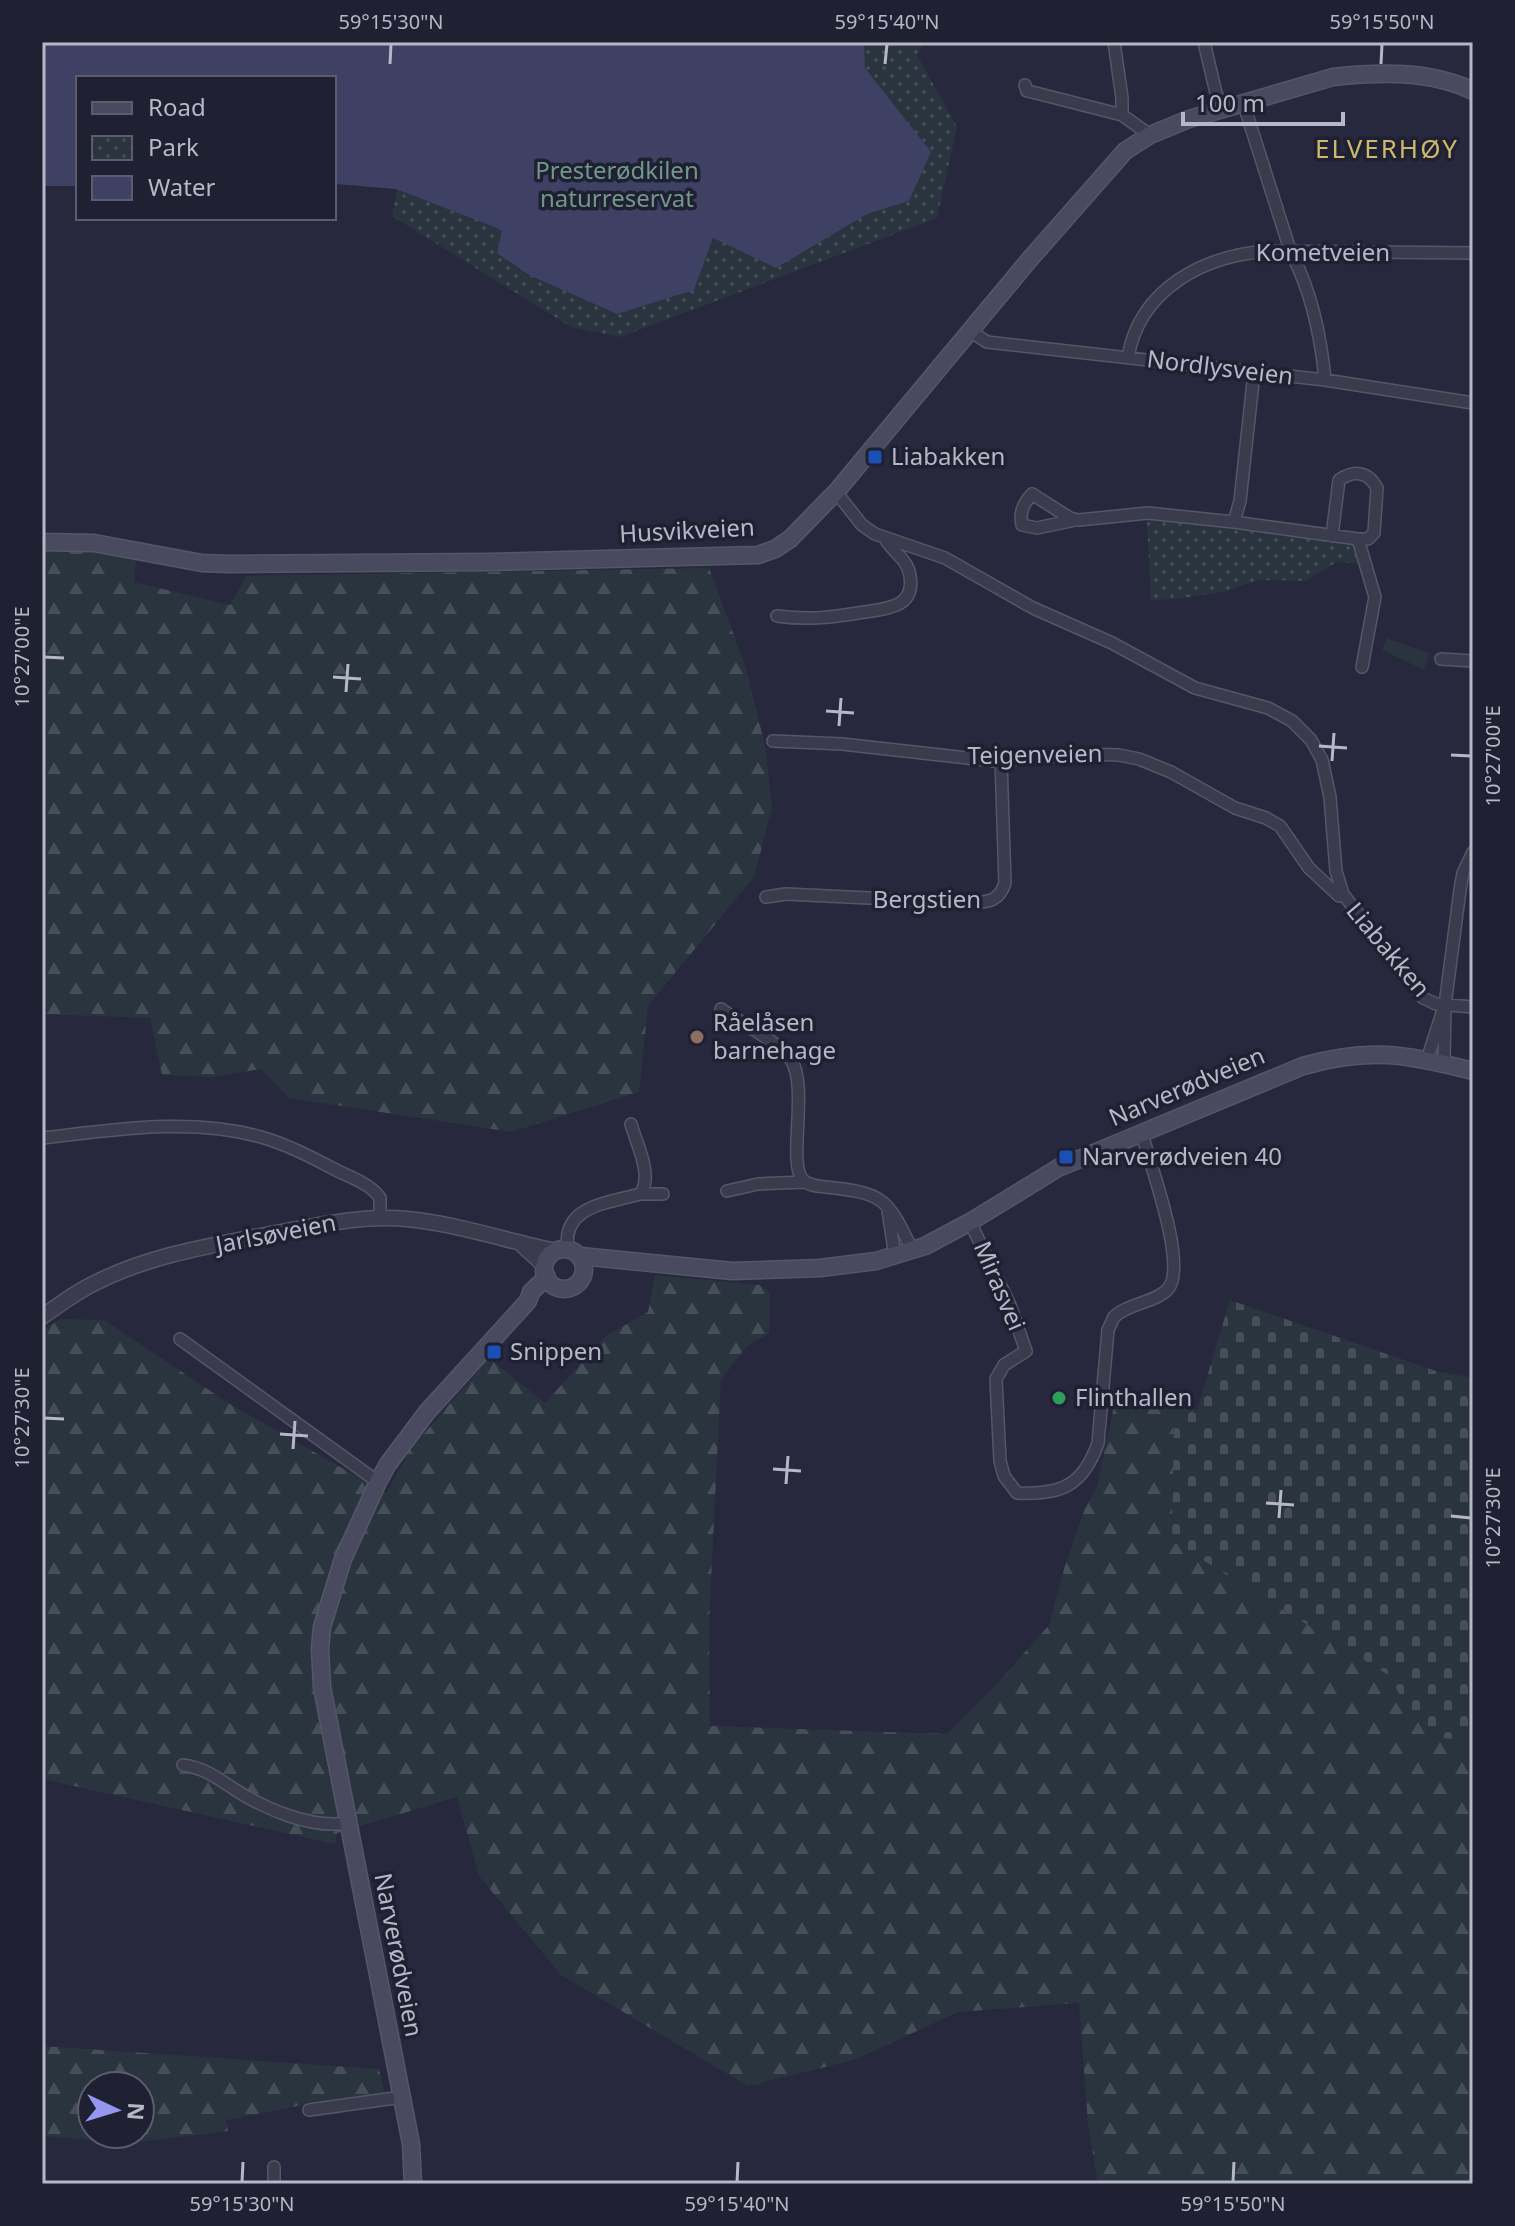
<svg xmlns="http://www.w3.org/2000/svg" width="1515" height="2226" font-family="'Noto Sans',sans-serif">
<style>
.green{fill:#29343e}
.forest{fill:url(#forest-firs);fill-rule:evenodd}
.cemetery{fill:url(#cemetery-stones)}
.park{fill:url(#park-dots)}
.water{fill:#3e4064}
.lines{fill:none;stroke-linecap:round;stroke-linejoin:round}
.minor-casing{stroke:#555668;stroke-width:14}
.tertiary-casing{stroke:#555668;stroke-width:17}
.secondary-casing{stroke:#555668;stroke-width:19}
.minor{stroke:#3a3b4d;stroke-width:11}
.tertiary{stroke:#3a3b4d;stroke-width:14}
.secondary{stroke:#494960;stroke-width:16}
.ticks{fill:none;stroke:#b7b7c8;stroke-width:3}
.transit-dot{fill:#1a4fb4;stroke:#1f2032;stroke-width:3}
.education-dot{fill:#8d6e63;stroke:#1f2032;stroke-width:3}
.leisure-dot{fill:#2e9e5b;stroke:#1f2032;stroke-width:3}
.labels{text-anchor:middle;stroke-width:7;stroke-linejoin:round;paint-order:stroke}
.park-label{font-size:24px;fill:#709787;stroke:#1f2032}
.street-label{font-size:24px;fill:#b7b7c8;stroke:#1f2032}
.poi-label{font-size:24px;fill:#b7b7c8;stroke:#1f2032;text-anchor:start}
.neighbourhood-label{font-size:26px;letter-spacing:2px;fill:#ccb96e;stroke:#1f2032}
.neatline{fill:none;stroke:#b7b7c8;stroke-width:3}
.ticks-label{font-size:20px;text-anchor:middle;fill:#b7b7c8}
</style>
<defs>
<pattern id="forest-firs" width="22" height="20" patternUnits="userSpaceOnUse" patternTransform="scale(2)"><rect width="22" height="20" fill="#29343e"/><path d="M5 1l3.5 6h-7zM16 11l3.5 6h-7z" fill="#464f58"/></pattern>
<pattern id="cemetery-stones" width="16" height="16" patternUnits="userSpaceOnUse" patternTransform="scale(2)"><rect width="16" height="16" fill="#29343e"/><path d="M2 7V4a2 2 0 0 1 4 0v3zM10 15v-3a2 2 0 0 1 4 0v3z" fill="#464f58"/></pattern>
<pattern id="park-dots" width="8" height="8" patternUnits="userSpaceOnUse" patternTransform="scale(2)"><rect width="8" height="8" fill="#29343e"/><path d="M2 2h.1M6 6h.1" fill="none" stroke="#464f58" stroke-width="1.8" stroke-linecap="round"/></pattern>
</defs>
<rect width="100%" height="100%" fill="#27283d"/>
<path class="green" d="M1387,638L1429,653L1424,670L1382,650Z"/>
<path class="forest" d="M42,551H88L136,558L134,582L230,605L246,576L709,568L746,668L766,750L772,808L754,877L648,1006L639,1092L511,1132L289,1098L261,1069L213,1077L162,1075L150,1018L42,1014Z
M655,1275L760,1285L770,1292L769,1333L746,1347L721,1380L709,1622L710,1726L947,1734L995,1686L1049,1625L1065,1566L1084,1511L1097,1486L1117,1392L1174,1403L1172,1541L1390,1676L1409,1714L1437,1738L1473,1740V2184H1098L1088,2124L1079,2003L958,2012L854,2060L748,2086L561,1975L479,1876L457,1797L337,1833L335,1844L42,1779V1331L60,1319L104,1320L230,1404L386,1493L410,1450L489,1358L545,1403L606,1336L648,1312Z
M42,2046L379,2069L386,2097L303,2105L226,2120L228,2131L129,2143L42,2136ZM92,2086H140V2134H92Z"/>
<path class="cemetery" d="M1230,1300L1436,1371L1473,1378V1740L1437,1738L1409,1714L1390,1676L1172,1541L1174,1403L1197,1410Z"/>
<path class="park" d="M424,42H924L917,55L957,127L937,218L620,337L571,327L392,216Z
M1154,516L1353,542L1361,564L1337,562L1305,581L1259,580L1222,592L1177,599L1151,600L1147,522Z"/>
<path class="water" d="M42,42H864L865,68L931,152L909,201L867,214L776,268L713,238L694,290L617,314L529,275L497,253L502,230L396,189L334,184V78H78V186H42Z"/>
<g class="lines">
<g class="minor-casing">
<path id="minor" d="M1114,42L1122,98V115
M1204,42L1216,93L1223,108
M1025,85L1027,91L1032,92L1122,115L1150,135
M1243,102L1291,253C1311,290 1321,338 1325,380
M970,331L987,342L1325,380L1473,403
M1128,357C1140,288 1205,255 1269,251L1473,253
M836,492L862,525L875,534L945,558L1033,608L1112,643L1195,688L1268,708L1292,721L1311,740L1322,760L1330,797L1336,871L1343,894L1423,998L1436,1004L1473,1007
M1075,520L1037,528L1022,525C1019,512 1024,503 1032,494L1070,518L1079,520L1148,513L1234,522L1240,501L1254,373
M1234,522L1358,539H1368L1374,533L1377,488C1368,471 1354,470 1339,480L1332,536
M1358,539L1375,597L1362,667
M777,616C807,620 828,618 858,613C881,609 916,610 910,576C908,560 894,553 886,540
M1441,659L1473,661
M773,741L842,744L994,761L1084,754L1119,755L1139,759L1171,772L1235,808L1266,818L1280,826L1309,868L1339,896L1343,894
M766,897L786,894L972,903C989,902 999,901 1005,883L1001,761
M721,1009C741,1023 776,1040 791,1060C809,1086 787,1164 803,1180C809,1186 818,1186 826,1187C883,1193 888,1198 912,1250
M1427,1060L1442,1013
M1444,1064L1445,1005L1460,890L1463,873L1473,852
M42,1138C113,1130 191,1117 261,1137C286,1144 311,1157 334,1169C349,1177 370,1183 380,1198V1218
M727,1191L758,1184L805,1182
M640,1194H663
M888,1211L895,1256
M970,1222L1010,1305L1026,1351L1004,1365L996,1379L1000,1461L1004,1476L1017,1493C1061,1495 1083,1486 1098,1443L1108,1330L1114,1317C1128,1303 1155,1303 1168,1289C1188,1266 1150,1164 1142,1134
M568,1249C561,1206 608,1203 640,1194C654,1177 636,1143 631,1124
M180,1339L378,1482
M183,1765C205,1768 217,1778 234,1789C265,1809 311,1829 348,1823
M309,2110L402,2097
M274,2167V2184"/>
</g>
<g class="tertiary-casing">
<path id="tertiary" d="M522,1245L545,1266
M42,1317C60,1304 79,1290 99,1281C154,1254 215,1245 275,1233C319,1225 362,1215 407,1219C459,1224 506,1241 556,1251"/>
</g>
<g class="secondary-casing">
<path id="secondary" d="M42,542L94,543L202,563L229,564L489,562L758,555L775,549L790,539L836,492L1030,259L1125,151L1150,135L1189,119L1333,77C1379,72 1430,70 1473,91
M544 1269a20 20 0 1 1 40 0a20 20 0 1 1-40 0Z
M580,1256L732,1271L820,1268L876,1261L925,1246L970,1222L1058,1168L1303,1066C1369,1047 1407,1054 1473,1071
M413,2184L411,2144L322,1687L320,1648L322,1627L343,1559L378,1482L388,1464L427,1412L528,1301L531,1292L547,1277"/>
</g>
<use href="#minor" class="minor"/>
<use href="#tertiary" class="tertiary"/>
<use href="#secondary" class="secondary"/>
</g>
<path class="ticks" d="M390,64L391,44M885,64L887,44M1381,64L1382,44M44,657L64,658M333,677L361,679M346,692L348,664M826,711L854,713M839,726L841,698M1319,746L1347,748M1451,755L1471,756M1332,761L1334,733M44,1418L64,1419M280,1434L308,1436M293,1449L295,1421M773,1469L801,1471M786,1484L788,1456M1266,1503L1294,1505M1451,1516L1471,1518M1279,1518L1281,1490M242,2182L243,2162M737,2182L738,2162M1233,2182L1234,2162"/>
<g class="transit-dot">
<rect x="867" y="449" width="16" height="16" rx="4"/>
<rect x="1058" y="1149" width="16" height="16" rx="4"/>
<rect x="486" y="1344" width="16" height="16" rx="4"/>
</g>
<circle class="education-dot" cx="697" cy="1037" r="8"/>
<circle class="leisure-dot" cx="1059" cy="1398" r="8"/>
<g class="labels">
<g class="park-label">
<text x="617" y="179">Presterødkilen<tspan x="617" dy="28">naturreservat</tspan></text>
</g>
<g class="street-label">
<text x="1323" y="261">Kometveien</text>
<text transform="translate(1220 368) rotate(7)" y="8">Nordlysveien</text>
<text transform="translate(687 531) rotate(-3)" y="8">Husvikveien</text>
<text transform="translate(1035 755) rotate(-1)" y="8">Teigenveien</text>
<text x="927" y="908">Bergstien</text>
<text transform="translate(1388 950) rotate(50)" y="8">Liabakken</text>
<text transform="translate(1187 1087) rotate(-23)" y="8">Narverødveien</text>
<text transform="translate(276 1234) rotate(-11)" y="8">Jarlsøveien</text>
<text transform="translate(999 1286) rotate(67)" y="8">Mirasvei</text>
<text transform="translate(398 1955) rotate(79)" y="8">Narverødveien</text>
</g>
<g class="poi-label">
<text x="891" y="465">Liabakken</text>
<text x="713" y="1031">Råelåsen<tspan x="713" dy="28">barnehage</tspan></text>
<text x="1082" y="1165">Narverødveien 40</text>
<text x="510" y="1360">Snippen</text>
<text x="1075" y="1406">Flinthallen</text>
</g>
<g class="neighbourhood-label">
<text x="1387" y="158">ELVERHØY</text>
</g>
</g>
<rect width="1515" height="2226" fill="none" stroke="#1f2032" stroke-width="88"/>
<rect x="76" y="76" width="260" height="144" fill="#1f2032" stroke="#5c5c6e" stroke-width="2"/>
<rect x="92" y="102" width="40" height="12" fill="#494960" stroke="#5c5c6e" stroke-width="2"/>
<text x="148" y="116" font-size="24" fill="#b7b7c8">Road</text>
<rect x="92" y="136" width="40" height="24" fill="url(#park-dots)" stroke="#5c5c6e" stroke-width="2"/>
<text x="148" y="156" font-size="24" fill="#b7b7c8">Park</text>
<rect x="92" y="176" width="40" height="24" fill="#3e4064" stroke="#5c5c6e" stroke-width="2"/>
<text x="148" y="196" font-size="24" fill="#b7b7c8">Water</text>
<g transform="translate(116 2110) rotate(94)"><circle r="38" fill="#1f2032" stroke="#5c5c6e" stroke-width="2"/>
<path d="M0-6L14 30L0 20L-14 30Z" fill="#9496ef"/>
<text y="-12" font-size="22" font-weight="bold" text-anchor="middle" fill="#b7b7c8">N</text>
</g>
<path d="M1183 112v12h160v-12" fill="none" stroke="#b7b7c8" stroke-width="4"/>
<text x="1195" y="112" font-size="24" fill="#b7b7c8" stroke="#1f2032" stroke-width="6" paint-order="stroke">100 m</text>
<rect x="44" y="44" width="1427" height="2138" class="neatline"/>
<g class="ticks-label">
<text x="391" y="29">59°15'30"N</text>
<text x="887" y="29">59°15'40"N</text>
<text x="1382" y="29">59°15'50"N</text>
<text transform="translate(22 657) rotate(-90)" y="7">10°27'00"E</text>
<text transform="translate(1493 756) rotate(-90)" y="7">10°27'00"E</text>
<text transform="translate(22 1418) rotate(-90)" y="7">10°27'30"E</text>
<text transform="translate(1493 1518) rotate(-90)" y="7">10°27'30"E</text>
<text x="242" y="2211">59°15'30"N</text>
<text x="737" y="2211">59°15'40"N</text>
<text x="1233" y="2211">59°15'50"N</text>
</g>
</svg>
